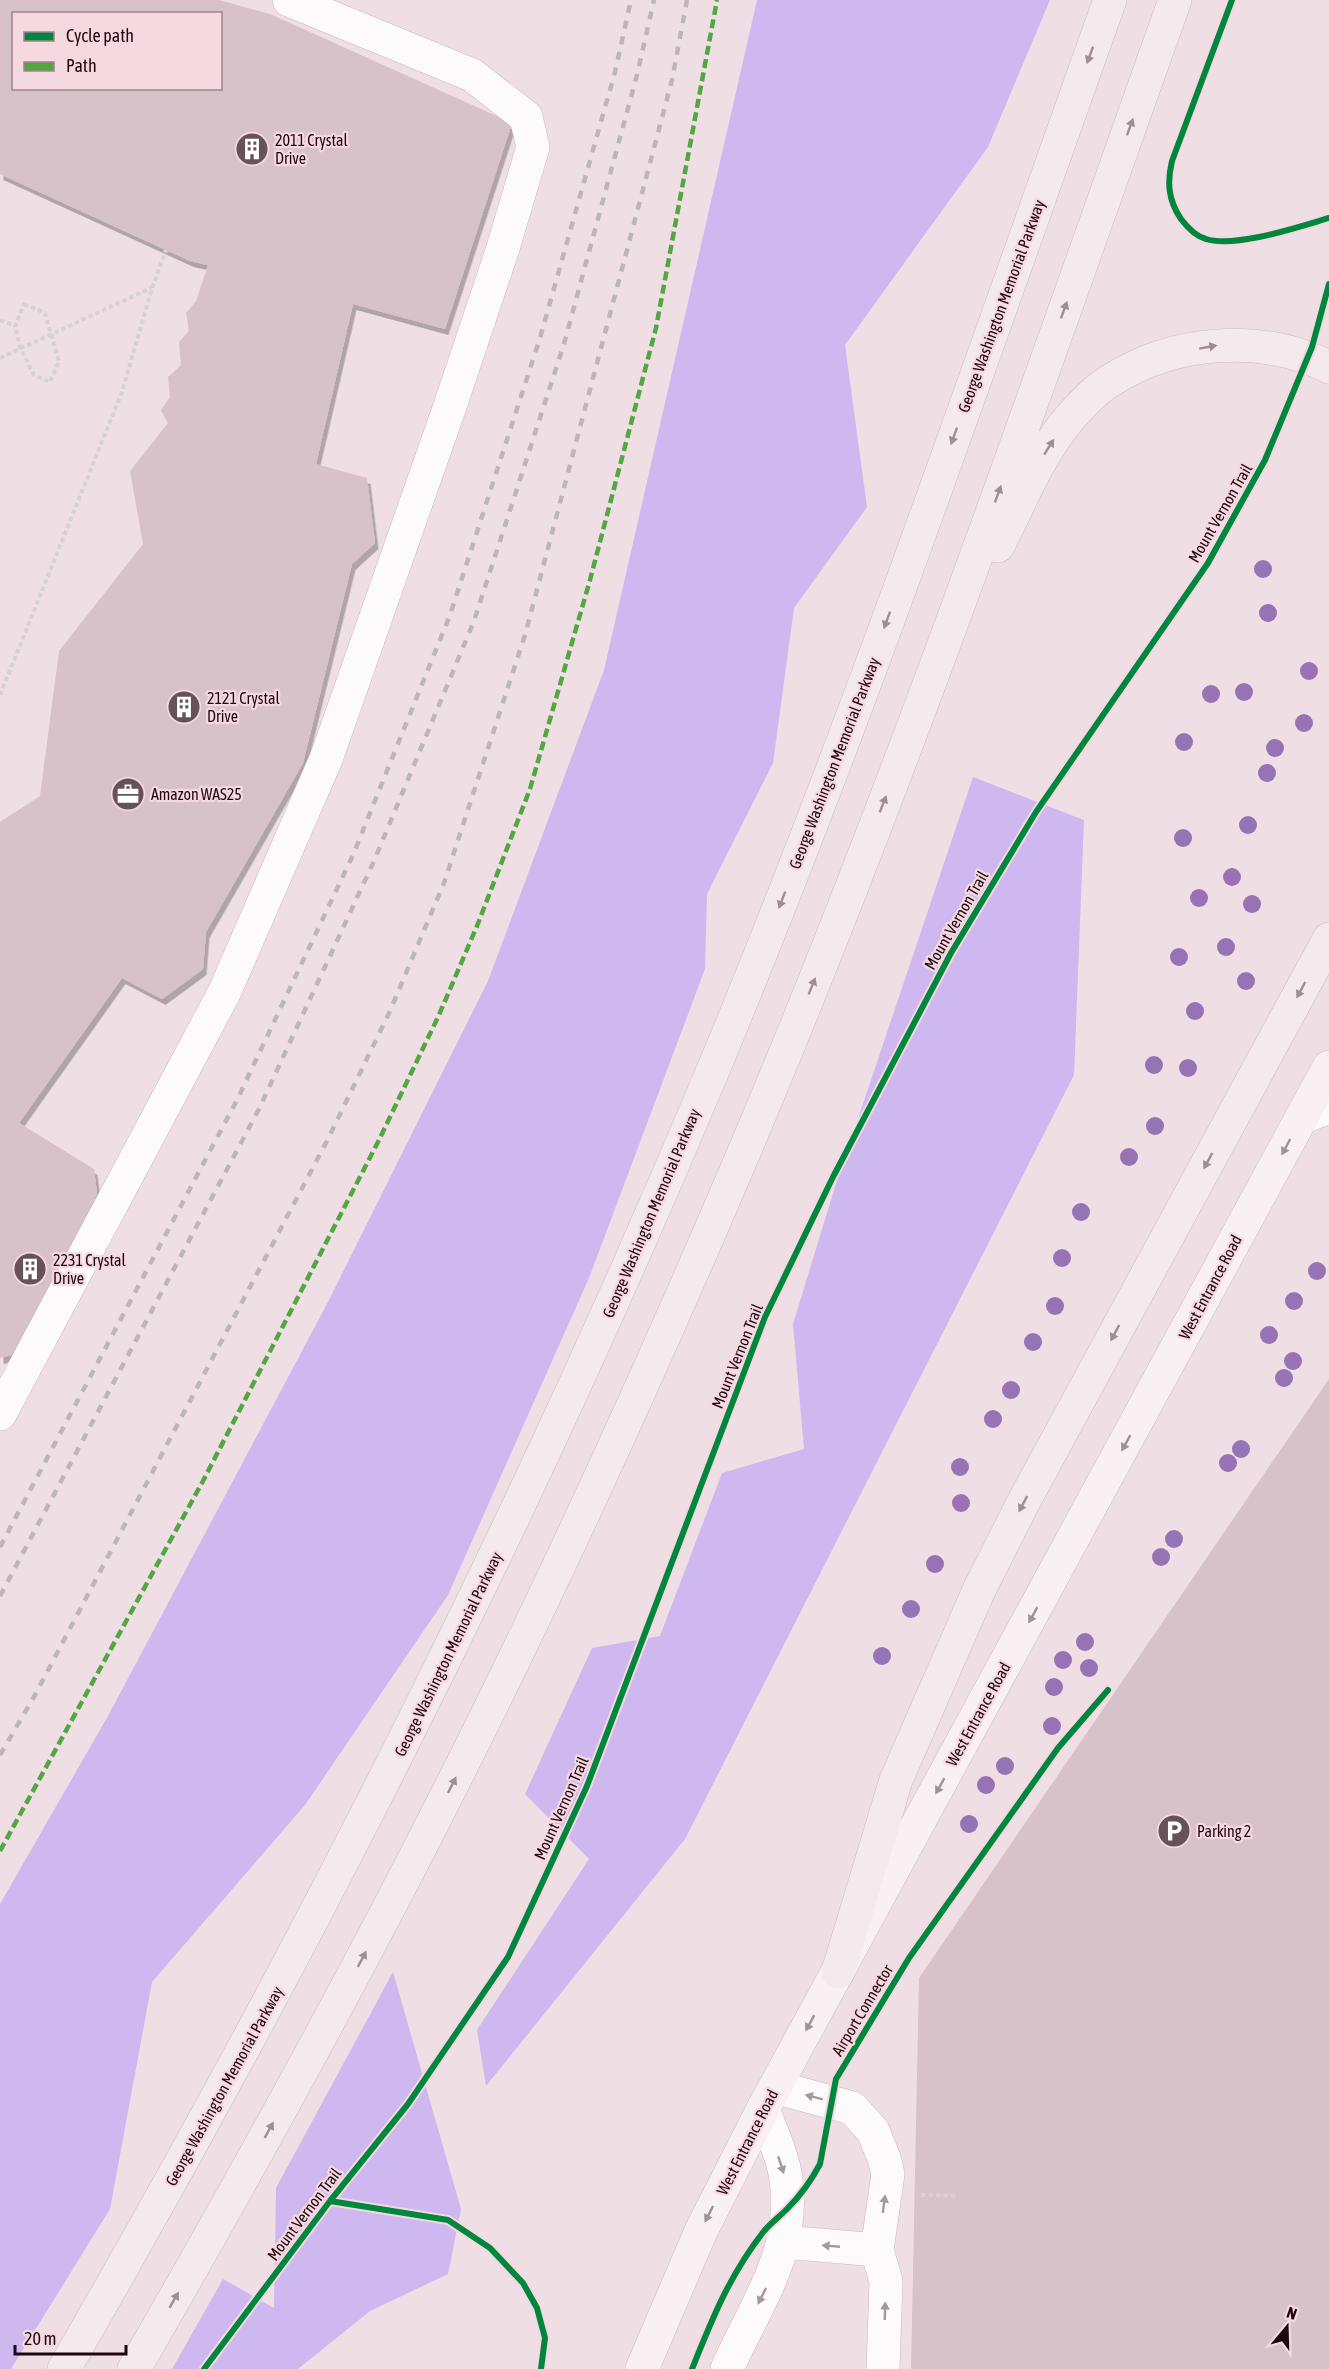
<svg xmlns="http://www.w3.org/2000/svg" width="1329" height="2369" font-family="'Asap Condensed',sans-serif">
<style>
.forest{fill:#cfb7ef}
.building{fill:#d7c2c9;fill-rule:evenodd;filter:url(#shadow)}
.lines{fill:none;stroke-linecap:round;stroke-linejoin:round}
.minor-casing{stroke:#ccb7be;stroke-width:34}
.major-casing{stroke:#c8bdc1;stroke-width:34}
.highway-casing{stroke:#c8bdc1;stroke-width:34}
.path{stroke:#d6d1d3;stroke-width:4;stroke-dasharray:4.5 3;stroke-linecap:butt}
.minor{stroke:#fdfafb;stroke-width:33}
.major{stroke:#f8f0f2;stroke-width:33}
.highway{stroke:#f4e9ec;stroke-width:33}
.rail{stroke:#bcb6b8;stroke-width:4.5;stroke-dasharray:8 8;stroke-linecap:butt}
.quiet{stroke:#52a741;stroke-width:4.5;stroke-dasharray:9 4.5;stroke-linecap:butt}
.cycleway-casing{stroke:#f6d8e1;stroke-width:10}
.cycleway{stroke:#00873e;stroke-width:6}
.tree{fill:#9673b4}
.oneway{fill:#9e8e94}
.oneway2{fill:#a19297}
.oneway3{fill:#a4989d}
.labels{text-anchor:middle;stroke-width:4.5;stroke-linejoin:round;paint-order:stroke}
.poi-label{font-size:16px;fill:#1e060f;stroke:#f6d8e1;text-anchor:start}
.street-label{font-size:16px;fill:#1e060f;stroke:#f6d8e1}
</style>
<defs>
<filter id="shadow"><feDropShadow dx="3.5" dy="6" stdDeviation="0" flood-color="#0004"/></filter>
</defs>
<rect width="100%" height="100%" fill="#efdfe4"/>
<path class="forest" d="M757,0H1050L988,147L845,345L867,507L794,608L773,763L707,894L705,969L589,1278L448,1595L305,1805L152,1982L110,2209L11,2369H0V1904L108,1716L328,1302L488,981L604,670Z
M973,777L1084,820L1074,1075L685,1839L486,2086L477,2030L589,1859L525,1794L592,1648L660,1636L722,1473L804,1449L793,1324L834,1190Z
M393,1972L461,2209L448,2274L370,2311L298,2369H172L223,2279L274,2308L276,2188Z"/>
<path class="building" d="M0,0H219L270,14L512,123L445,329L353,304L316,464L367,478L375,543L352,564L303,763L206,932L203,969L162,999L122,978L19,1123L94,1169L97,1194L21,1344L11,1355L0,1358V822L40,796L59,651L143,544L130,471L168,423L161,410L170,397L168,377L181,365L179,342L189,331L186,313L196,301L208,265L190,261L0,174ZM14,14H220V88H14Z
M1329,1379V2369H911L919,1978Z"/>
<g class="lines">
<g class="minor-casing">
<path id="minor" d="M1303,1117L1329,1107
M0,1414L224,993L326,759L449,409L503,248L533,147L526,117L472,75L289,0
M775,2087L852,2108L873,2131L884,2158L888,2174L877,2250L886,2281L883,2369
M784,2242L877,2250
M727,2369C755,2305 796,2253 786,2179C783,2156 771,2131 763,2109"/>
</g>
<g class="major-casing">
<path id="major" d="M642,2369L701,2231L763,2109L1329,1067"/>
</g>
<g class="highway-casing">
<path id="highway" d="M998,546C1019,505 1036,461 1064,425C1077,409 1092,392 1110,381C1173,340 1261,333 1329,367
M838,1972L896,1780L979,1590L1023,1503L1329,939
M64,2369C306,1951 524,1521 711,1075C858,723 981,360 1110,0
M134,2369C256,2158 373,1945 481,1727C571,1545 656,1358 736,1171C900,787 1035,392 1175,0"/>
</g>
<path class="path" d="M24,304L45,313L59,361L50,382L34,375L20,347L15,326Z
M0,320L15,326
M0,358L151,288
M0,695L122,392L152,288L166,250
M921,2195L958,2196"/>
<use href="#minor" class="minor"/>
<use href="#major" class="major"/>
<use href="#highway" class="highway"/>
<path class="rail" d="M0,1547L237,1100L353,855L450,615L540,338L615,72L631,0
M0,1596L259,1109L374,861L474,621L564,344L637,75L654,0
M0,1755L35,1695L328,1139L390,1011L444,883L525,635L672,80L687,0"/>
<path class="quiet" d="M0,1851L203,1481L378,1142L439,1015L477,926L530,789L590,580L656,328L717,0"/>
<g class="cycleway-casing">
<path id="cycleway" d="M1232,0L1172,161C1167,182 1168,200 1181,219C1187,227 1195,236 1206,239C1236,248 1298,227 1329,218
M330,2201L448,2220L490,2248L523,2283L537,2308L545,2338L541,2369
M204,2369L330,2201L408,2104L508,1957L587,1786L765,1317L833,1177L951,953L1036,812L1208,563L1265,460L1312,347L1329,284
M692,2369C712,2319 730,2274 764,2231C771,2223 780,2216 787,2209C801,2195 811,2181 820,2164L836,2079L909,1958L1058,1748L1108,1690"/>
</g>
<use href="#cycleway" class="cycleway"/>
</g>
<g class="tree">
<circle cx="1263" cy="569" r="9"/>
<circle cx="1268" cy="613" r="9"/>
<circle cx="1309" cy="671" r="9"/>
<circle cx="1244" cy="692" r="9"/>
<circle cx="1211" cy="694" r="9"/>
<circle cx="1304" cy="723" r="9"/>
<circle cx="1184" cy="742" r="9"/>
<circle cx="1275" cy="748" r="9"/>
<circle cx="1267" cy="773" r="9"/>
<circle cx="1248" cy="825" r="9"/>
<circle cx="1183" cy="838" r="9"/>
<circle cx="1232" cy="877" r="9"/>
<circle cx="1199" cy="898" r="9"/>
<circle cx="1252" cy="904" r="9"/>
<circle cx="1226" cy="947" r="9"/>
<circle cx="1179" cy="957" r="9"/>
<circle cx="1246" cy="981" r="9"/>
<circle cx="1195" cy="1011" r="9"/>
<circle cx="1154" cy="1065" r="9"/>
<circle cx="1188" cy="1068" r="9"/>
<circle cx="1155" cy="1126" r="9"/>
<circle cx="1129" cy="1157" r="9"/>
<circle cx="1081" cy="1212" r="9"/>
<circle cx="1062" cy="1258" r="9"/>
<circle cx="1317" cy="1271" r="9"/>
<circle cx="1294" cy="1301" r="9"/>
<circle cx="1055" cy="1306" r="9"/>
<circle cx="1269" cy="1335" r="9"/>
<circle cx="1033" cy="1342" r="9"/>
<circle cx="1293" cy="1361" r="9"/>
<circle cx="1284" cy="1378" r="9"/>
<circle cx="1011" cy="1390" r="9"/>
<circle cx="993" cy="1419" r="9"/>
<circle cx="1241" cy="1449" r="9"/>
<circle cx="1228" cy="1463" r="9"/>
<circle cx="960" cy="1467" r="9"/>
<circle cx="961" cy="1503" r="9"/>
<circle cx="1174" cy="1539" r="9"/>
<circle cx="1161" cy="1557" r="9"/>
<circle cx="935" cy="1564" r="9"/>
<circle cx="911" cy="1609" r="9"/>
<circle cx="1085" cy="1642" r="9"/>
<circle cx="882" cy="1656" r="9"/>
<circle cx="1063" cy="1660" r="9"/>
<circle cx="1089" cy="1668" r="9"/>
<circle cx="1054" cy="1687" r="9"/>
<circle cx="1052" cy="1726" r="9"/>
<circle cx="1005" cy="1766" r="9"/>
<circle cx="986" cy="1785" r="9"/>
<circle cx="969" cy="1824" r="9"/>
</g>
<defs><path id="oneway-solid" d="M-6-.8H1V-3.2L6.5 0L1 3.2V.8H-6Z" transform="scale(1.5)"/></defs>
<g class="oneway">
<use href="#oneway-solid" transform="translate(1090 55) rotate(110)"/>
<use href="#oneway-solid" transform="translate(1130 127) rotate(-70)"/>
<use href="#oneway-solid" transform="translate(1064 310) rotate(-70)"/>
<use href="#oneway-solid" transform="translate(1208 347) rotate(-10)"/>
<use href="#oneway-solid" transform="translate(954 436) rotate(110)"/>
<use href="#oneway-solid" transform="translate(1049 447) rotate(-58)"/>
<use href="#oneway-solid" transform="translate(998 494) rotate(-70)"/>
<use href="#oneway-solid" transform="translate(887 620) rotate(110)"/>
<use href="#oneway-solid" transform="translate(883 804) rotate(-69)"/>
<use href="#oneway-solid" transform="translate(782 900) rotate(111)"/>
<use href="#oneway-solid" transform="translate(812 986) rotate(-68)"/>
<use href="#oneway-solid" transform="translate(1301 990) rotate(118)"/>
<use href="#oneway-solid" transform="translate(1208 1161) rotate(118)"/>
<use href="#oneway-solid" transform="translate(1115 1333) rotate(118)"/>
<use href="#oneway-solid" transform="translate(1023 1504) rotate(118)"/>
<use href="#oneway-solid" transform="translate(452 1785) rotate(-63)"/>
<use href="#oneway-solid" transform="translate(362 1959) rotate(-62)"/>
<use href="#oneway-solid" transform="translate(269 2130) rotate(-61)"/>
<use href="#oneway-solid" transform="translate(174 2300) rotate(-60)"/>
</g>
<g class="oneway2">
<use href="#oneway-solid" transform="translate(1286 1147) rotate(118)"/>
<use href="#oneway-solid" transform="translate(1126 1443) rotate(119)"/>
<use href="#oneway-solid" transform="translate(1033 1615) rotate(119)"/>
<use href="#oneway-solid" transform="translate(940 1786) rotate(119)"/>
<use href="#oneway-solid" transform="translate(810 2023) rotate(119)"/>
<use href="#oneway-solid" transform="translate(709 2214) rotate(117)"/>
</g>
<g class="oneway3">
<use href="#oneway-solid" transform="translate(814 2097) rotate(-165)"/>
<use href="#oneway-solid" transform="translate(781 2165) rotate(72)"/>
<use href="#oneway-solid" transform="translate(884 2204) rotate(-82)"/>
<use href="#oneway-solid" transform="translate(831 2246) rotate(-175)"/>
<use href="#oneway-solid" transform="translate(762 2296) rotate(117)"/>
<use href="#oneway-solid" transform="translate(885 2311) rotate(-88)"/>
</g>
<defs>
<g id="building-disc" transform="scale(1.725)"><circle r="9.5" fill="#67525a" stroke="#f6d8e1"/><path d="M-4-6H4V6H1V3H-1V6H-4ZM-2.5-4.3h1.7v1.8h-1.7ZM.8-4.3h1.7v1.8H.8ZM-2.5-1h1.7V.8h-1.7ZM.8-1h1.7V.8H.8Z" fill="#fff"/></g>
<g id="office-disc" transform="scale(1.725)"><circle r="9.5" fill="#67525a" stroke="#f6d8e1"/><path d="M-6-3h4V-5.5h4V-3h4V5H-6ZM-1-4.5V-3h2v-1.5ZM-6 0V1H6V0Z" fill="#fff"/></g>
<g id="parking-disc" transform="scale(1.725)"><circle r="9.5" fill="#67525a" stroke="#f6d8e1"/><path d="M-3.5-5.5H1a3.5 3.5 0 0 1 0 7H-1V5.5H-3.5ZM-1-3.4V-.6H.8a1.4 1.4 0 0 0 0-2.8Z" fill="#fff"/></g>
</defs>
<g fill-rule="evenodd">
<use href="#building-disc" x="252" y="149"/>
<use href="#building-disc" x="184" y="707"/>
<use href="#office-disc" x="128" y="794"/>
<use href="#building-disc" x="30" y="1269"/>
<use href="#parking-disc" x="1174" y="1831"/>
</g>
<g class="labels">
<g class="poi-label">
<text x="275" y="146">2011 Crystal<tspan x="275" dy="18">Drive</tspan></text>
<text x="207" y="704">2121 Crystal<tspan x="207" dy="18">Drive</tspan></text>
<text x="151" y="800">Amazon WAS25</text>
<text x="53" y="1266">2231 Crystal<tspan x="53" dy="18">Drive</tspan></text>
<text x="1197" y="1837">Parking 2</text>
</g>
<g class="street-label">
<text transform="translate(1001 306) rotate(-70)" y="6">George Washington Memorial Parkway</text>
<text transform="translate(1220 513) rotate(-60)" y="6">Mount Vernon Trail</text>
<text transform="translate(834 763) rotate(-69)" y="6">George Washington Memorial Parkway</text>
<text transform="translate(956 920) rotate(-60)" y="6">Mount Vernon Trail</text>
<text transform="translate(651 1213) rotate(-67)" y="6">George Washington Memorial Parkway</text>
<text transform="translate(1210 1287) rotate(-62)" y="6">West Entrance Road</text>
<text transform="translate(737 1356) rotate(-68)" y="6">Mount Vernon Trail</text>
<text transform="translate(448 1654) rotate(-64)" y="6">George Washington Memorial Parkway</text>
<text transform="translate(978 1714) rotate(-61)" y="6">West Entrance Road</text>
<text transform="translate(561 1808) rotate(-66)" y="6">Mount Vernon Trail</text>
<text transform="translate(862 2010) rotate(-59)" y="6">Airport Connector</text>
<text transform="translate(224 2086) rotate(-61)" y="6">George Washington Memorial Parkway</text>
<text transform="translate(747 2142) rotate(-63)" y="6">West Entrance Road</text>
<text transform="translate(304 2214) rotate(-53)" y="6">Mount Vernon Trail</text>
</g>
</g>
<rect x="12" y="12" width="210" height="78" fill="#f6d8e1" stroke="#a0848d" stroke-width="1.5"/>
<rect x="24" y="32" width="30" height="9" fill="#00873e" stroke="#a0848d" stroke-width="1.5"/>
<text x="66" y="42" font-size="18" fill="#1e060f">Cycle path</text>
<rect x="24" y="62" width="30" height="9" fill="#52a741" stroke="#a0848d" stroke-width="1.5"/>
<text x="66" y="72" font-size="18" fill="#1e060f">Path</text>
<g transform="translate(1287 2327) rotate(19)" stroke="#f6d8e1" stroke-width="4.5" paint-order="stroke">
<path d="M0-4.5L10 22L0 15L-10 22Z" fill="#1e060f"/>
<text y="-9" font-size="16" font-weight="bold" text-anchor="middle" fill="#1e060f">N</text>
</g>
<path d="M15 2345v9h111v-9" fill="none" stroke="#1e060f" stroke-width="3"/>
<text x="24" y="2345" font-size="18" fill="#1e060f" stroke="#f6d8e1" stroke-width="4.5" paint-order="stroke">20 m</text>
</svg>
